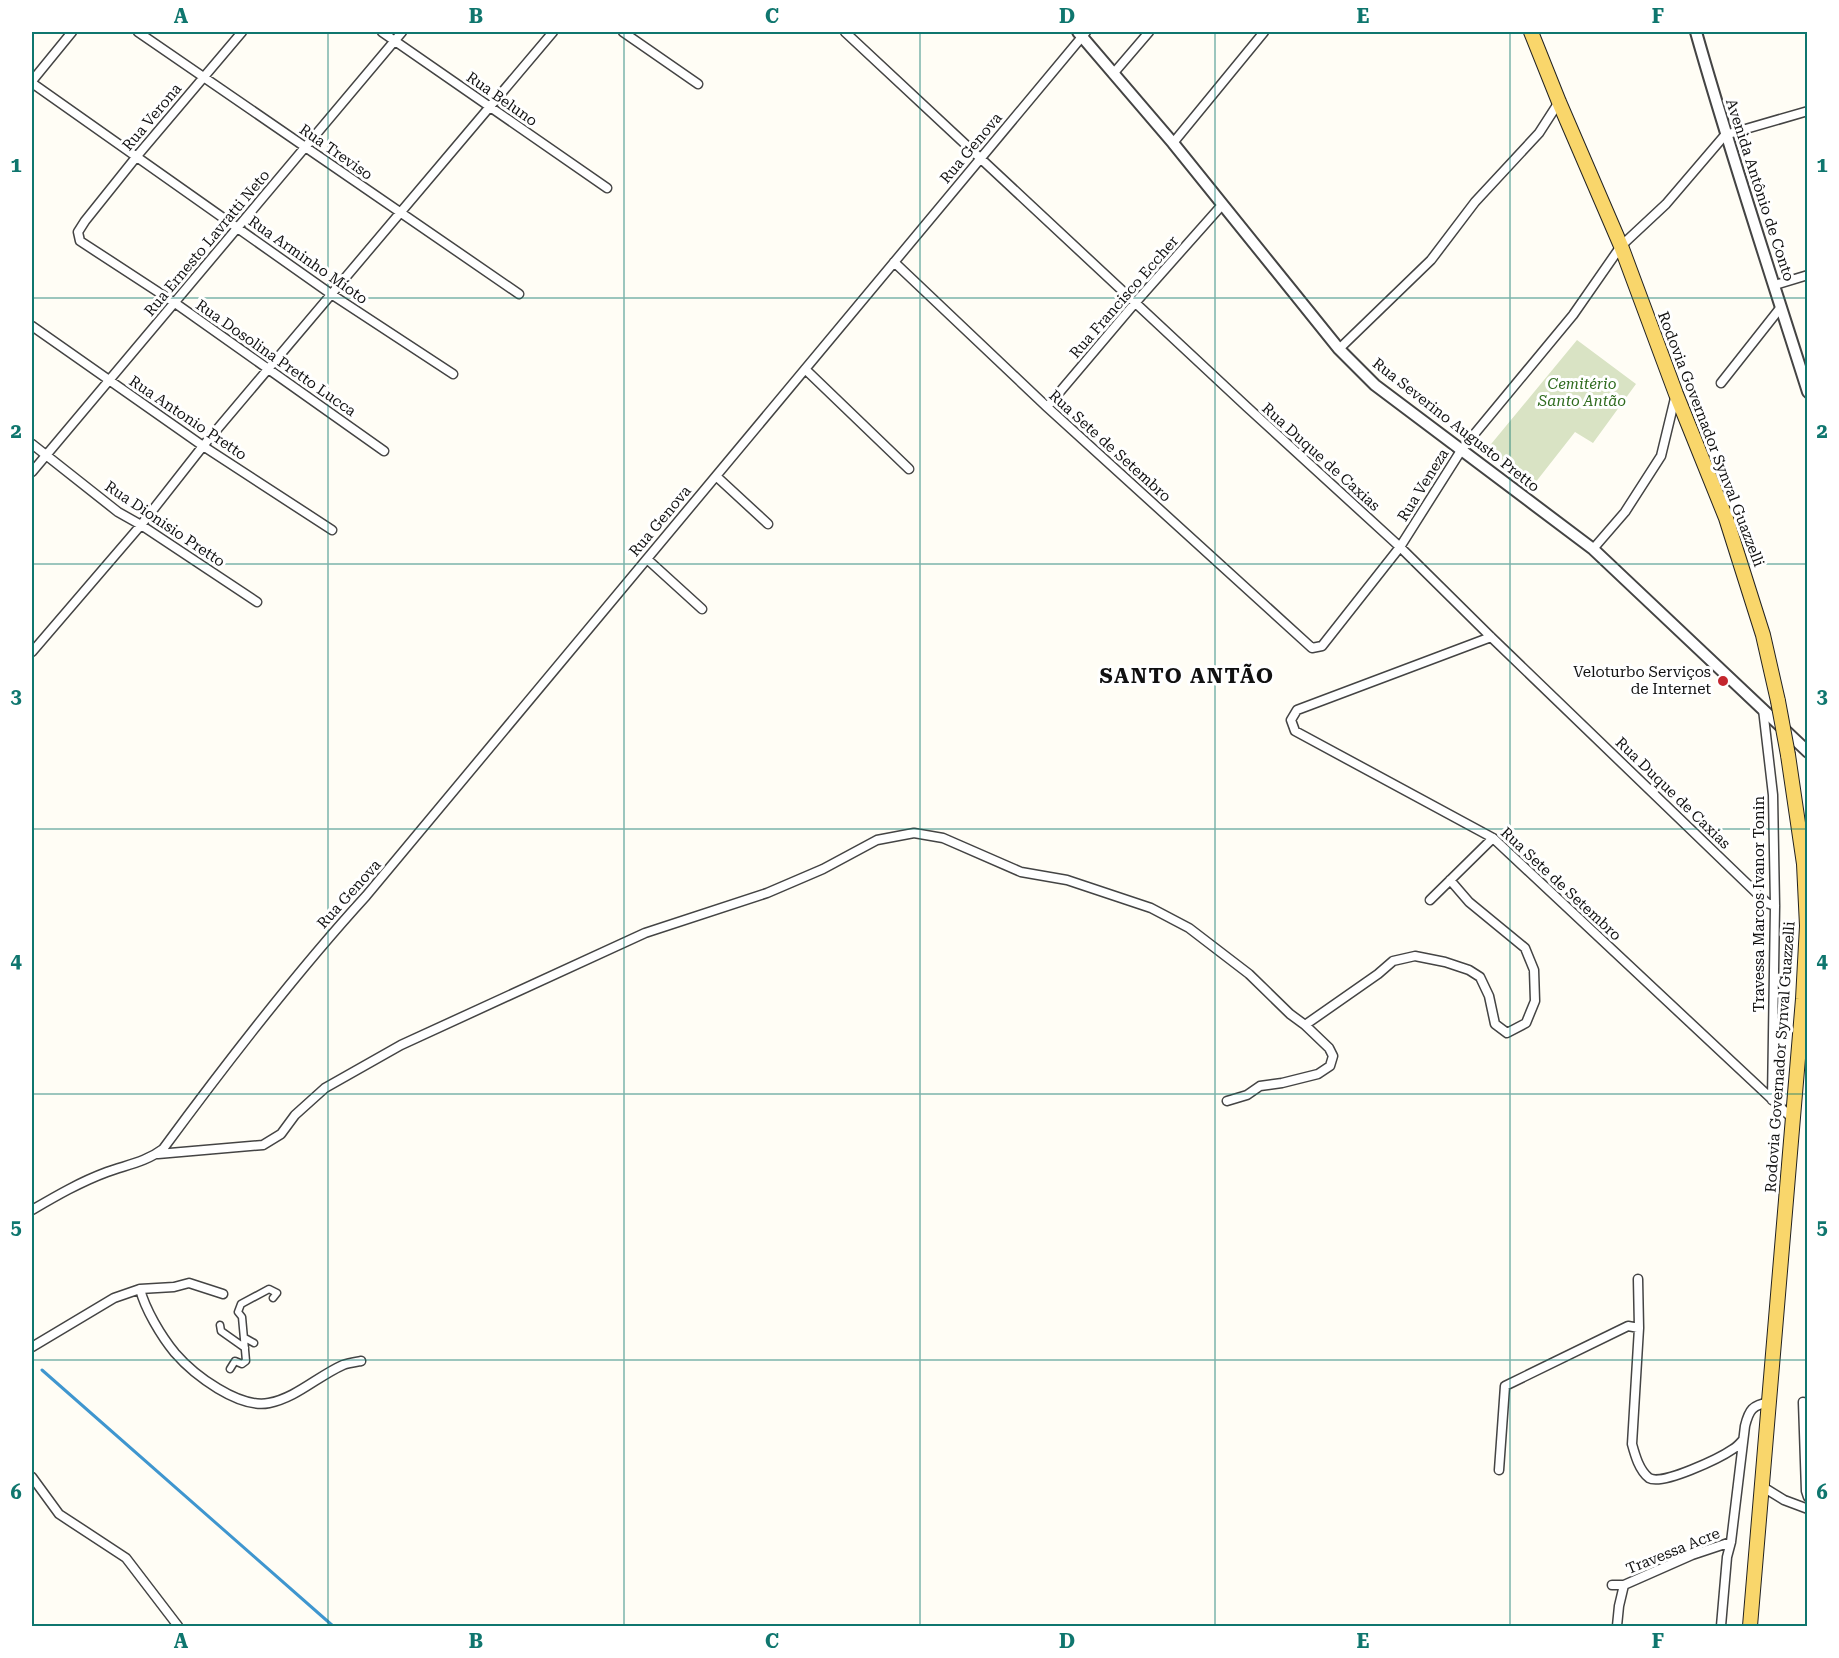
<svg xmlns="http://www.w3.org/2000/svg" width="1839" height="1658" font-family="'Roboto Serif',serif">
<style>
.cemetery{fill:#d9e3c4}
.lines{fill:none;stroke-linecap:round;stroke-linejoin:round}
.stream{stroke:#3f96cf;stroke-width:3}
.pedestrian-casing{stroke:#444;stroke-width:9}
.minor-casing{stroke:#444;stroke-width:11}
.tertiary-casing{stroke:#444;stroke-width:14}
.primary-casing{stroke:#222;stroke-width:16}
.pedestrian{stroke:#fff;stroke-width:6}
.minor{stroke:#fff;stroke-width:8}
.tertiary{stroke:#fff;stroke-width:10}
.primary{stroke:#f9d66b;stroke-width:14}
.primary-bridge-casing{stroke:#222;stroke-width:16;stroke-linecap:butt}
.primary-bridge{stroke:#f9d66b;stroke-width:14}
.grid{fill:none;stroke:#0f766e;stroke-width:1.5;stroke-opacity:0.55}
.poi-dot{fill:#c4262e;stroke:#fff;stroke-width:2}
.labels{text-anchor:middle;stroke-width:6;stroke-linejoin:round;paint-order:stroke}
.street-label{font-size:15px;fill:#111;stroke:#fff}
.park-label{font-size:15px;font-style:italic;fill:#2f6b1f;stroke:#fff}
.poi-label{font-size:15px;fill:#111;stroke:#fff;text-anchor:end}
.district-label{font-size:21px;font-weight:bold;letter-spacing:1.5px;fill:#111;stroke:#fff}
.neatline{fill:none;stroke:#0f766e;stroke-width:2}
.grid-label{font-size:20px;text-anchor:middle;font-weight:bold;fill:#0f766e}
</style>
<rect width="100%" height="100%" fill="#fffdf5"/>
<path class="cemetery" d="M1577,340L1636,384L1593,443L1575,432L1535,483L1487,449Z"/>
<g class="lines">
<path class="stream" d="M42,1370L333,1626"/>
<g class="pedestrian-casing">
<path id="pedestrian" d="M220,1325L221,1331L245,1348
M245,1338L254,1343
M230,1369L235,1361L242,1364L246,1361L242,1317L238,1312L241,1304L269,1289L277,1293L273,1298"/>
</g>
<g class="minor-casing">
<path id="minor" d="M138,32L519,294
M242,32L137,156L85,221L78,232L80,241L175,303L384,451
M382,32L607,188
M623,32L698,84
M845,32L1247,407L1400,547L1491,637L1767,903L1775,906
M1113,74L1149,32
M32,81L72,32
M32,83L331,294L453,374
M1173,143L1264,32
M894,262L1047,407L1312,648L1322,646L1400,547L1462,449L1573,315L1621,246L1666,204L1725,135L1808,111
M1775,285L1808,275
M32,326L203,446L332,530
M1339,349L1431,260L1475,202L1539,133L1559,102
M805,369L909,469
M1721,383L1781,307
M1047,407L1135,303L1222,205
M32,444L118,512L141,525L257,602
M32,472L402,32
M716,476L768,524
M1593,549L1625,512L1661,456L1676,394
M647,559L702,609
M1491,637L1297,710L1291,720L1295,731L1493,838L1793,1119
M32,652L141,525L203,446L553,32
M1763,709L1773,795L1775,906L1772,1100
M1430,900L1493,838
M1305,1025L1378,974L1393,961L1415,956L1445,962L1469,970L1480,977L1489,996L1495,1024L1507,1033L1526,1023L1535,1001L1534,970L1525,948L1469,902L1450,880
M158,1154L263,1145L281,1134L295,1115L325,1088L401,1045L645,933L767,893L823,869L877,840L914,833L943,838L1021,872L1067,880L1151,908L1189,928L1249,974L1290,1014L1305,1025L1329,1048L1333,1056L1330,1066L1318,1074L1282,1083L1260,1086L1247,1095L1227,1101
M32,1210C56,1196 80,1182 107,1172C126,1165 146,1162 163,1149C227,1062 293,976 366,896L1086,32
M1638,1279L1639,1328L1632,1444C1635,1455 1639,1470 1649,1478C1662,1486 1720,1458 1733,1449C1737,1447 1740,1443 1743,1440
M140,1289C145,1309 161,1336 175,1353C194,1375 239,1409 269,1403C296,1398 318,1376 343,1365C348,1363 355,1362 361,1361
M32,1347L114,1298L140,1289L174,1287L189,1283L223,1294
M1803,1402L1806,1491L1808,1497
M1499,1470L1505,1386L1628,1326L1639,1328
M32,1477L59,1514L126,1558L178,1626
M1763,1487L1784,1500L1808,1509
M1612,1585H1624
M1617,1626L1619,1606L1624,1585L1692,1555L1731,1542
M1721,1626L1727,1557L1731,1542L1745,1426C1749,1410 1752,1405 1770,1402"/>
</g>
<g class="tertiary-casing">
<path id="tertiary" d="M1078,32L1173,143L1339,349L1375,385L1593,549L1808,752
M1696,32C1730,152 1770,272 1808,392"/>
</g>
<g class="primary-casing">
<path id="primary" d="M1531,32L1559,102L1621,246L1676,394L1726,518L1763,635L1778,701
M1750,1626L1803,999L1807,926L1804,864L1788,755"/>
</g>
<use href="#pedestrian" class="pedestrian"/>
<use href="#minor" class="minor"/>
<use href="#tertiary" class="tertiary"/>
<use href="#primary" class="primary"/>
<g class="primary-bridge-casing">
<path id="primary-bridge" d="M1778,701L1788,755"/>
</g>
<use href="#primary-bridge" class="primary-bridge"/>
</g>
<path class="grid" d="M328,32V1626M624,32V1626M920,32V1626M1215,32V1626M1510,32V1626M32,298H1808M32,564H1808M32,829H1808M32,1094H1808M32,1360H1808"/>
<circle class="poi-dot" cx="1723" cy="681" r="6"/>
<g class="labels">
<g class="street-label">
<text transform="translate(502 99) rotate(35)" y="5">Rua Beluno</text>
<text transform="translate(152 117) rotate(-50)" y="5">Rua Verona</text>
<text transform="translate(971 148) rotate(-50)" y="5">Rua Genova</text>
<text transform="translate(336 152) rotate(35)" y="5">Rua Treviso</text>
<text transform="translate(1760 190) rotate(72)" y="5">Avenida Antônio de Conto</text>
<text transform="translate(207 243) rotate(-50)" y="5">Rua Ernesto Lavratti Neto</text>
<text transform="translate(308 260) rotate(35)" y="5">Rua Arminho Mioto</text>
<text transform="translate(1124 297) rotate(-49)" y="5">Rua Francisco Eccher</text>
<text transform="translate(276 358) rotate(35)" y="5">Rua Dosolina Pretto Lucca</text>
<text transform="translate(188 418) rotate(34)" y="5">Rua Antonio Pretto</text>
<text transform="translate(1456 425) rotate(38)" y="5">Rua Severino Augusto Pretto</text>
<text transform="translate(1711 439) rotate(69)" y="5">Rodovia Governador Synval Guazzelli</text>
<text transform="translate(1110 446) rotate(42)" y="5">Rua Sete de Setembro</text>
<text transform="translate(1321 457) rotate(42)" y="5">Rua Duque de Caxias</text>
<text transform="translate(1423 485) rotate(-58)" y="5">Rua Veneza</text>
<text transform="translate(660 521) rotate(-50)" y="5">Rua Genova</text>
<text transform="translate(165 524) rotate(34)" y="5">Rua Dionisio Pretto</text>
<text transform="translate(1673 793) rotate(44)" y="5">Rua Duque de Caxias</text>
<text transform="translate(1561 884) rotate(43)" y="5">Rua Sete de Setembro</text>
<text transform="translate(349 894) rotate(-48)" y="5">Rua Genova</text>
<text transform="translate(1759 904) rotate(-90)" y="5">Travessa Marcos Ivanor Tonin</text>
<text transform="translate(1780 1057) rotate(-86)" y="5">Rodovia Governador Synval Guazzelli</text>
<text transform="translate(1673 1551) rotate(-22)" y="5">Travessa Acre</text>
</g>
<g class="park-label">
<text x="1582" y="389">Cemitério<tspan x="1582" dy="17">Santo Antão</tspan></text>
</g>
<g class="poi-label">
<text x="1711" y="677">Veloturbo Serviços<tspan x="1711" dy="17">de Internet</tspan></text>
</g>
<g class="district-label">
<text x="1187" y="683">SANTO ANTÃO</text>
</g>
</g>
<rect width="1839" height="1658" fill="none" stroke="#ffffff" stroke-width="66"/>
<rect x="33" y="33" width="1773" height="1592" class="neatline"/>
<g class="grid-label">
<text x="181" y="23">A</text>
<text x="476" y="23">B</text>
<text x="772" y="23">C</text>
<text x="1067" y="23">D</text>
<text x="1363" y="23">E</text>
<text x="1658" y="23">F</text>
<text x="16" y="172">1</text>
<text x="1822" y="172">1</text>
<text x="16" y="438">2</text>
<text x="1822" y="438">2</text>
<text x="16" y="703">3</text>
<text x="1822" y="703">3</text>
<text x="16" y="968">4</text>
<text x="1822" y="968">4</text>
<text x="16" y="1234">5</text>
<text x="1822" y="1234">5</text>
<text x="16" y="1499">6</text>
<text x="1822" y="1499">6</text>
<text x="181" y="1648">A</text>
<text x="476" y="1648">B</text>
<text x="772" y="1648">C</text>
<text x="1067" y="1648">D</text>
<text x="1363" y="1648">E</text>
<text x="1658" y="1648">F</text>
</g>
</svg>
